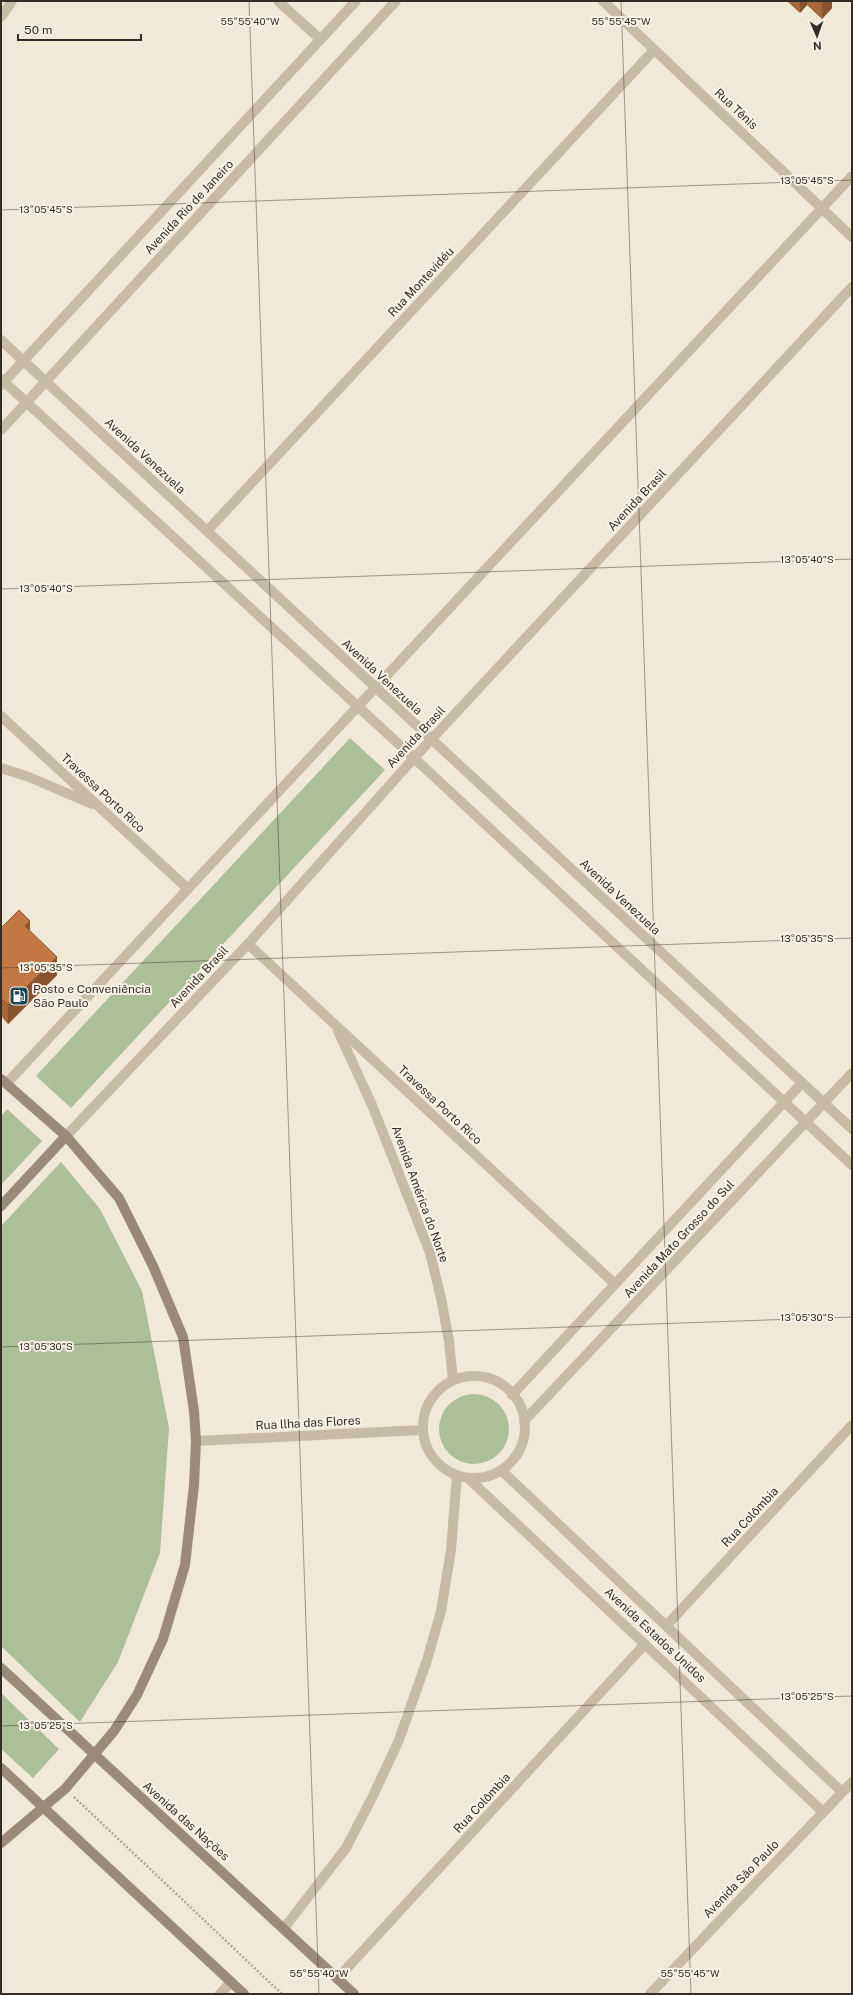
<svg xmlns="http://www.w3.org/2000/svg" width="853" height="1995" font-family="'Public Sans',sans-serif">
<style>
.green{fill:#acbf99}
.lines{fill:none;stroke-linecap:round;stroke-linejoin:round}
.path{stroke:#b3a58f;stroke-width:2.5;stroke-dasharray:2 2;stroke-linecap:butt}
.minor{stroke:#c8bba5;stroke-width:10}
.tertiary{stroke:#c8bba5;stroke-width:10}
.secondary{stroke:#9b8a77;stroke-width:10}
.wall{fill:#a8673a}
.shaded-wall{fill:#885430}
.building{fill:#c37844;stroke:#885430}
.ticks{fill:none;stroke:#342d26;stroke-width:1;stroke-opacity:0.45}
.labels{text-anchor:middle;stroke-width:4;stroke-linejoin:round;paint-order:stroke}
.street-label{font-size:12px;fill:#342d26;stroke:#f8f2e4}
.poi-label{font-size:12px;fill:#342d26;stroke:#f8f2e4;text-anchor:start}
.ticks-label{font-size:10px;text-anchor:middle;fill:#342d26;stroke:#f8f2e4;stroke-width:4;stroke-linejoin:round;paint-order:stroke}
</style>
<rect width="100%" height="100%" fill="#f0e9d8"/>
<path class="green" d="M350,738L385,770L71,1108L36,1076Z
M7,1109L42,1141L1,1185V1116Z
M61,1162L100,1209L142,1291L169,1428L160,1553L118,1662L80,1722L1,1646V1226Z
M439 1429a35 35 0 1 1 70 0a35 35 0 1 1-70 0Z
M1,1693L59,1749L33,1778L1,1749Z"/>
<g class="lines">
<path class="path" d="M74,1797L282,1994"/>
<path class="minor" d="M278,1L320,39
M603,1L852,237
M1,17L12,1
M1,340L852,1129
M1,379L414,758L852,1165
M1,385L356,1
M1,430L396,1
M207,531L654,50
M1,716L188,889
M1,768L29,777L92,804
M248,944L615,1284
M338,1031L372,1105L430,1253L441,1298L449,1341L453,1380
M423 1427a51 51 0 1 1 102 0a51 51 0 1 1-102 0Z
M512,1395L801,1084
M524,1421L852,1073
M196,1441L422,1430
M501,1470L842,1792
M468,1478L823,1812
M666,1626L852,1425
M284,1928L346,1848L373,1796L399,1740L427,1660L441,1611L451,1550L457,1475
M337,1979L645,1644
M220,1994L231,1982
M650,1994L852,1782"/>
<path class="tertiary" d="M7,1083L852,176
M66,1136L248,944L414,758L852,287"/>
<path class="secondary" d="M1,1079L66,1136L119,1198L153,1266L183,1337L194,1411L196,1441L194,1485L185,1565L163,1639L137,1695L114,1731L65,1789L1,1843
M1,1206L66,1136
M1,1668L354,1994
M1,1768L244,1994"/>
</g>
<path class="wall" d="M787,1H832V8L822,19L807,5L800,13Z
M1,928L30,931L57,975L8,1024L1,1016Z"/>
<path class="shaded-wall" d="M800,1H807V5L800,13Z
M822,1H832V8L822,19Z
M30,921V939L25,926Z
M57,957V975L8,1024V1005Z"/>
<path class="building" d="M19,910L30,921L25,926L57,957L8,1005L1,998V928Z"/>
<path class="ticks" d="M249,1L319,1994M621,1L691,1994M1,210L852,180M1,589L852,559M1,968L852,938M1,1347L852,1317M1,1726L852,1696"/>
<defs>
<g id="fuel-square" transform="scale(1)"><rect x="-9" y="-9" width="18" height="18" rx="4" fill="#1d4754" stroke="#f8f2e4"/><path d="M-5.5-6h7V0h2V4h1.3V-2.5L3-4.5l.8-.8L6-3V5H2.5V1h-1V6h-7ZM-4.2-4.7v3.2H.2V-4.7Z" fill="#fff"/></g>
</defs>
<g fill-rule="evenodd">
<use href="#fuel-square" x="19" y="996"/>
</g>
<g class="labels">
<g class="street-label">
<text transform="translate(736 109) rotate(43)" y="4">Rua Tênis</text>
<text transform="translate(189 207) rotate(-47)" y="4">Avenida Rio de Janeiro</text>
<text transform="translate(421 282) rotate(-47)" y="4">Rua Montevidéu</text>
<text transform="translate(145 456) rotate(43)" y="4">Avenida Venezuela</text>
<text transform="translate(637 500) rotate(-47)" y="4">Avenida Brasil</text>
<text transform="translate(382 677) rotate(43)" y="4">Avenida Venezuela</text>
<text transform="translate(416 737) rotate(-47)" y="4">Avenida Brasil</text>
<text transform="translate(103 793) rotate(43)" y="4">Travessa Porto Rico</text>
<text transform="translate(620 897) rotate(43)" y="4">Avenida Venezuela</text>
<text transform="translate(199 977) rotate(-47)" y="4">Avenida Brasil</text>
<text transform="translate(440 1105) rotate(43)" y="4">Travessa Porto Rico</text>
<text transform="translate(420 1194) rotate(70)" y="4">Avenida América do Norte</text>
<text transform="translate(679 1239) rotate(-47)" y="4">Avenida Mato Grosso do Sul</text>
<text transform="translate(308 1423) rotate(-3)" y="4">Rua llha das Flores</text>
<text transform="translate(750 1517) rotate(-47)" y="4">Rua Colômbia</text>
<text transform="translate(655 1635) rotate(43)" y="4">Avenida Estados Unidos</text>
<text transform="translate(482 1803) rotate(-47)" y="4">Rua Colômbia</text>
<text transform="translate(186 1821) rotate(42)" y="4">Avenida das Nações</text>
<text transform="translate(741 1879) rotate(-46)" y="4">Avenida São Paulo</text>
</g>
<g class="poi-label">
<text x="33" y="993">Posto e Conveniência<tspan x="33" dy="14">São Paulo</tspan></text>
</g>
</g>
<g class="ticks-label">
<text x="250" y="25">55°55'40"W</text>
<text x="621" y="25">55°55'45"W</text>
<text x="807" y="184">13°05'45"S</text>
<text x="46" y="213">13°05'45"S</text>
<text x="807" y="563">13°05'40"S</text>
<text x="46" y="592">13°05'40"S</text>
<text x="807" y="942">13°05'35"S</text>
<text x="46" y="971">13°05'35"S</text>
<text x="807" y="1321">13°05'30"S</text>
<text x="46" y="1350">13°05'30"S</text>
<text x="807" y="1700">13°05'25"S</text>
<text x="46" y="1729">13°05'25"S</text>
<text x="319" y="1977">55°55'40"W</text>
<text x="690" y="1977">55°55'45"W</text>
</g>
<rect width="853" height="1995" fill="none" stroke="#342d26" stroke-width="4"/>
<g transform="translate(817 36) rotate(178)" stroke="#f8f2e4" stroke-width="3" paint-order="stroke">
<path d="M0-3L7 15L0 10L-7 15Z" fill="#342d26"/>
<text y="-6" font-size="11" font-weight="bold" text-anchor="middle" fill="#342d26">N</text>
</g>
<path d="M18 34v6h123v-6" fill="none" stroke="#342d26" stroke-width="2"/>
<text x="24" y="34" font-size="12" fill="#342d26" stroke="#f8f2e4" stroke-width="3" paint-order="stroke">50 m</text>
</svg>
